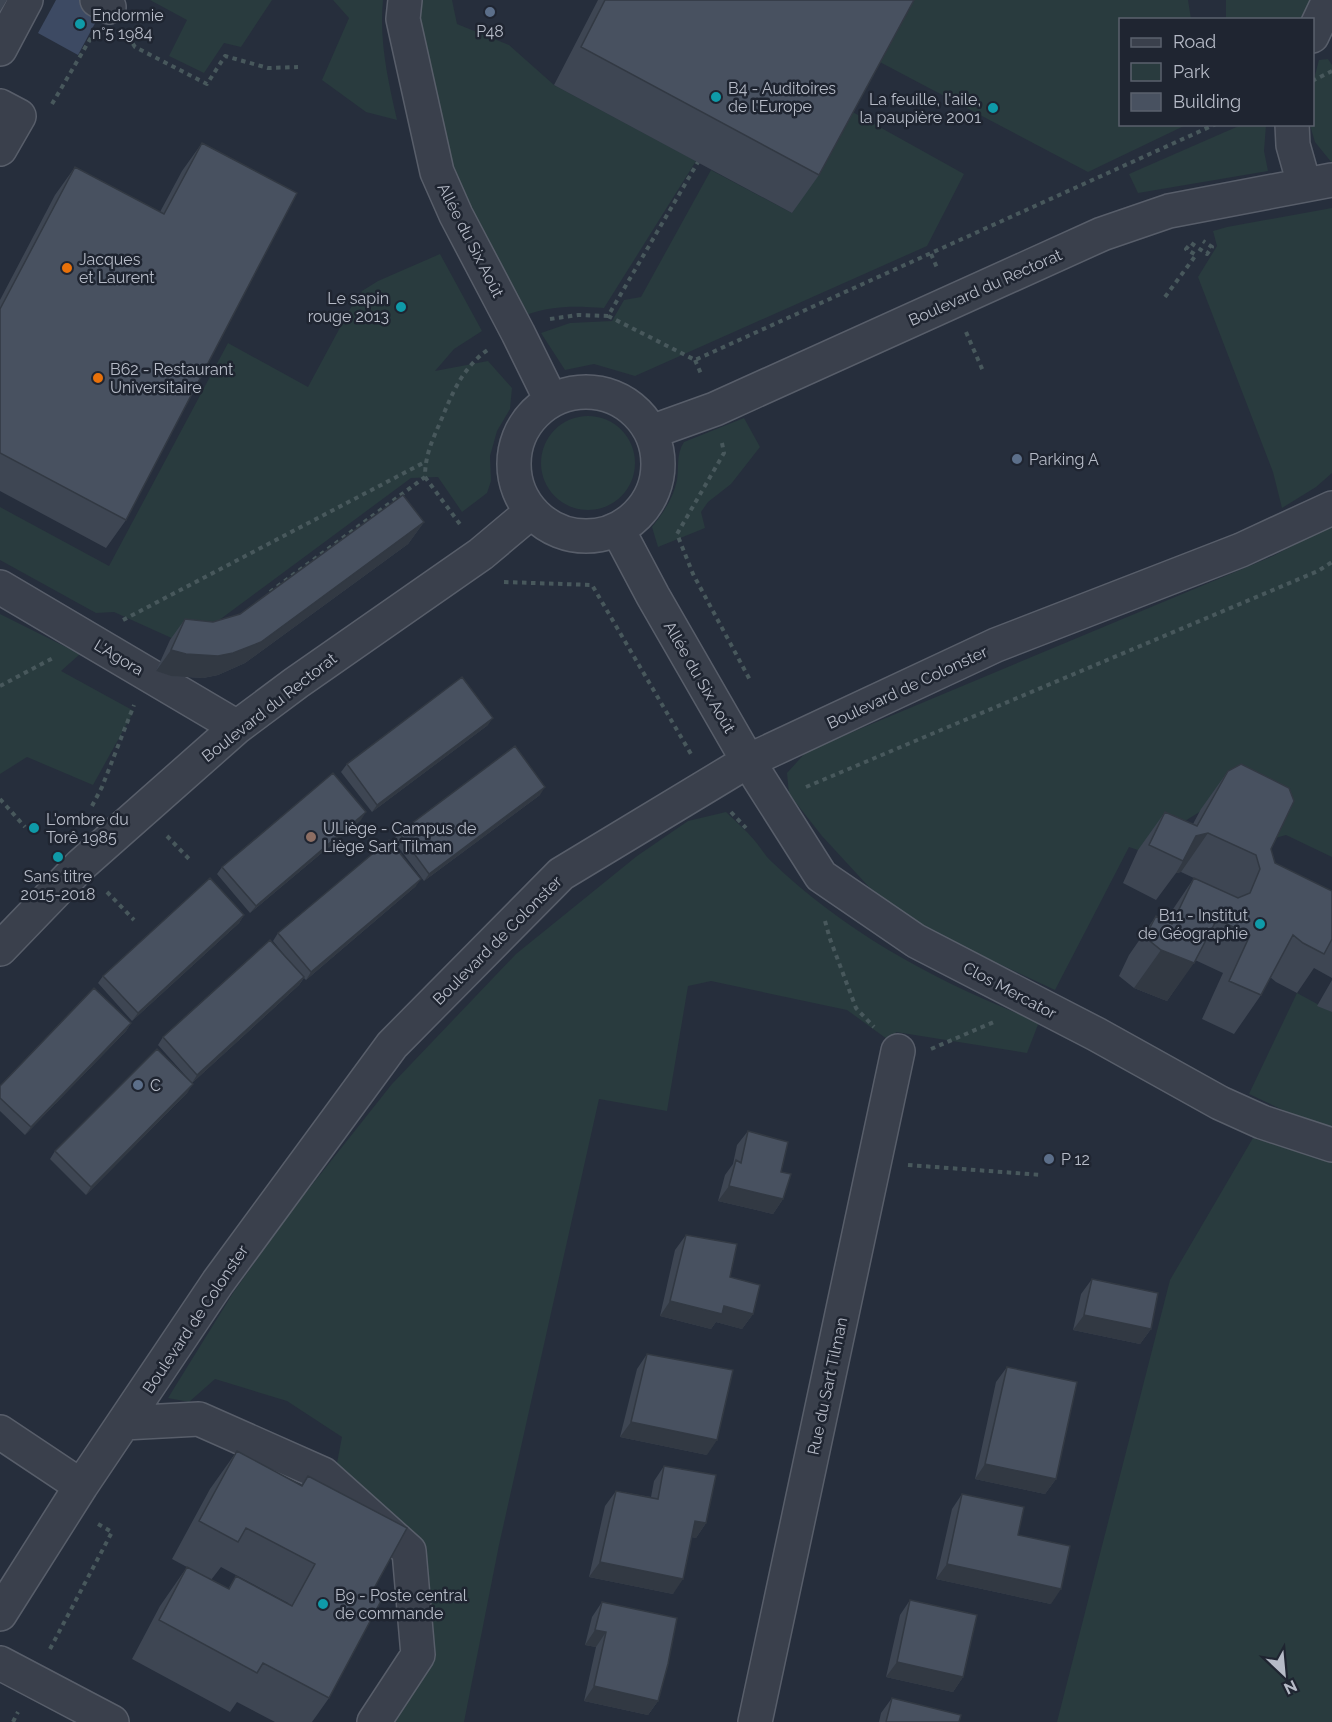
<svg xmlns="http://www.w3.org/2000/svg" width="1332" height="1722" font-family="Raleway,sans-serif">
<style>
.green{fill:#293b3e}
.water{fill:#3d4a63}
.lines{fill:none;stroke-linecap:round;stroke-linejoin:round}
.minor-casing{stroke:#585e6a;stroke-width:36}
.path{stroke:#48585c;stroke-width:4;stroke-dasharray:4.5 4.5;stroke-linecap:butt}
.minor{stroke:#3a404c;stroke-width:33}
.wall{fill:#3e4653}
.shaded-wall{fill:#323943}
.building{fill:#485160;stroke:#323943;stroke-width:1.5}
.service-dot{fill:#5c6f8a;stroke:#1f2531;stroke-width:2}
.culture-dot{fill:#0f9aa8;stroke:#1f2531;stroke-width:2}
.food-dot{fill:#e8710a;stroke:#1f2531;stroke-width:2}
.education-dot{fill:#8d6e63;stroke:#1f2531;stroke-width:2}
.labels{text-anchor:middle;stroke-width:5;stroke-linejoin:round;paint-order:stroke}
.poi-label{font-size:16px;fill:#b6bbc7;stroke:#1f2531;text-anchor:start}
.street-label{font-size:16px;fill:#b6bbc7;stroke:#1f2531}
</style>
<rect width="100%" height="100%" fill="#262e3c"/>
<path class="green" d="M150,0H272L241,47L224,43L204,73L169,56L187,20Z
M333,0H383C379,41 388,80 397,120L366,112L322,80L349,18Z
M419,0H452L457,24L509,45L554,85L696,161L604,308C575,306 554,305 526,315L447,165L416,17Z
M908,0H1188L1191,19L1120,20V124L1186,125L1088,172L876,60Z
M1226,0H1314L1305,19L1226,20Z
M1328,59L1332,65V163L1315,142L1310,125L1312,124L1313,83L1319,60Z
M849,110L964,174L927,246L635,376L594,364L565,370L541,333L570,323L612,321L624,300L641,297L711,170L792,213Z
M1241,125H1266L1264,151L1268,171L1138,193L1129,174Z
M1332,208V473L1316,487L1282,508L1273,472L1198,277L1217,246L1213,231L1227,227Z
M440,254L482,331L454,349L435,371L488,361L512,388L510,409L497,431L490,456L491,481L487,493L462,512L438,477L411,478L203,632L176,640L114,612L96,613L0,560V507L109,566L228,343L308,387L350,309L362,291L378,281Z
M541 463a47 47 0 1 1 94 0a47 47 0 1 1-94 0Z
M744,418L760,447L731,484L708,502L701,512L705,528L658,547L652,527C663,513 673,499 677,480C679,467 676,454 684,442Z
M1332,525V857L1286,835L1268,840L1214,803L1138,850L1129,847L1055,990L925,929L869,887L822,836L789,794L787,773L807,751L1273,556Z
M0,614L80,654L61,671L134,711L93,785L27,757L0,774Z
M726,812C735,821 746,830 755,841C761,848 765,856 772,862C848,935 941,984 1039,1022L1027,1053L896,1032L893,1041L887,1039L847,1010L711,981L688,986L667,1111L599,1099L499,1545L464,1722H393L431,1659L422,1542L336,1468L342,1437L287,1401L215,1379L189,1402L168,1398L233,1293L292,1210L392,1084L516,954L637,856L688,821Z
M1297,993L1332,1012V1130L1317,1126L1249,1094Z
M1253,1138L1332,1162V1722H1057L1170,1280Z"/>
<path class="water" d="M56,0H79L101,12L78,55L38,33Z"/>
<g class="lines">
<g class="minor-casing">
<path id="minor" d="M97,0L109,7
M405,0L403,19L437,172L456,215L518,333L551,400
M1312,36L1329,0
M0,49L26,0
M0,106L19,116L0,149
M1292,124L1293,145L1304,184
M514 464a72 72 0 1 1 144 0a72 72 0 1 1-144 0Z
M651,432L715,409L1102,234L1169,211L1332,180
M618,530L653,596L748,761L821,876L916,941L1096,1034L1220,1103L1262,1122L1332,1145
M0,587L237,727
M0,949L81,865L237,727L296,683L481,554L531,512
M124,1423L199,1419L323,1474L409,1551L418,1655L374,1722
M0,1432L81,1486
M0,1614L81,1486L218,1282L392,1045L561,874L748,761L996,645L1241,550L1332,508
M0,1663L112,1722
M755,1722L898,1051"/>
</g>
<path class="path" d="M128,36L135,47L207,84L225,56L268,68L298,67
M1312,81L1332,71
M52,104L92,36
M931,254L938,270
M1165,297L1196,255L1186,249L1191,243L1207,254L1212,247L1203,241
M608,316L695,360L1216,124
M550,319L578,315L608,316L698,162
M966,332L983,371
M695,360L702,376
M722,443L724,453L677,534L693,574L750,680
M425,477L462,527
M504,582L592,585L691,754
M270,592L425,477C425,454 433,439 442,418C453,391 464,366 489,349
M123,620L425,462
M0,686L53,658
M806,787L1318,571L1332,562
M0,799L25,827
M92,806L102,787L134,705
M731,812L746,828
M167,836L190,860
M107,892L134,920
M825,921L830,939L856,1008L874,1027
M931,1049L996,1021
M908,1165L1042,1175
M50,1649L112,1532L98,1524
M13,1722L18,1712"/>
<use href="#minor" class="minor"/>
</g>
<path class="wall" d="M0,0H7L0,11Z
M598,0H914L819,175L792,213L554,85Z
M202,143L126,520L106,548L0,491V300L55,195L75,167L160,212L182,171Z
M424,522L408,544L245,663L218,675L203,678L171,676L156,671L170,640L185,619L213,622L240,614Z
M488,725L372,812L341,772L347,764Z
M1228,771L1271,849L1275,863L1332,891V978L1314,968L1297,993L1276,982L1270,977L1261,995L1234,1034L1202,1019L1223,973L1195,960L1167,1001L1134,988L1119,976L1129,955L1156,916L1165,921L1194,878L1226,893L1181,872L1176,873L1156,900L1123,883L1138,850L1165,812L1193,824L1201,809Z
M540,795L424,881L393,840L399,833Z
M361,820L250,913L217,874L222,867Z
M416,886L306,980L304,978L299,985L192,1083L158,1045L163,1037L294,967L273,941L278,933Z
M244,915L239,923L132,1021L98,983L103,976Z
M1332,980V1012L1317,1006Z
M131,1023L126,1031L25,1135L0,1111V1086Z
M188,1092L86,1195L50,1159L55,1151Z
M748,1131L781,1172L783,1199L773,1214L718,1201L725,1175L733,1164L737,1145Z
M686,1235L730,1277L753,1314L742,1329L716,1322L711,1329L660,1316L675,1250Z
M1092,1279L1151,1329L1140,1344L1073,1330L1081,1294Z
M647,1354L707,1455L620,1437L637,1369Z
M1007,1367L1056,1479L1045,1494L975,1479L996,1382Z
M237,1451L301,1485L308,1476L371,1594L329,1698L312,1722H275L237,1702L230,1712L132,1659L160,1606L187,1567L228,1589L236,1576L287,1604L288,1603L221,1567L211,1580L172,1559L210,1489Z
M664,1466L706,1523L696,1538L692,1537L673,1594L589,1577L605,1506L616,1491L651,1497L654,1481Z
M962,1494L1051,1604L936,1579L952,1509Z
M910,1600L963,1677L953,1692L886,1677L900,1615Z
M602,1602L658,1701L648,1715L584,1701L596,1647L585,1645L592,1617Z
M892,1698L959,1722H879L881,1713Z"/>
<path class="shaded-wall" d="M424,522L408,544L245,663L218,675L203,678L171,676L156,671L171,650Z
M493,718L488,725L372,812L377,805Z
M545,787L540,795L424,881L429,874Z
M366,812L361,820L250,913L256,906Z
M1208,833L1181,872L1176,873L1183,861L1196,836Z
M421,879L416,886L306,980L311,972Z
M244,915L239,923L132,1021L138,1013Z
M1161,950L1194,963L1167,1001L1134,988Z
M304,977L299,985L192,1083L197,1075Z
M131,1023L126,1031L25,1135L31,1127Z
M193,1084L188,1092L86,1195L91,1187Z
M729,1186L783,1199L773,1214L718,1201Z
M670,1301L724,1306L753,1314L742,1329L716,1322L711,1329L660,1316Z
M1084,1315L1151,1329L1140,1344L1073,1330Z
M631,1422L717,1440L707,1455L620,1437Z
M985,1464L1056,1479L1045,1494L975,1479Z
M695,1521L706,1523L696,1538L685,1536Z
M600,1562L683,1579L673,1594L589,1577Z
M947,1564L1061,1589L1051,1604L936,1579Z
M595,1630L606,1632L596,1647L585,1645Z
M897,1662L963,1677L953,1692L886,1677Z
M594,1686L658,1701L648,1715L584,1701Z"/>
<path class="building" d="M605,0H914L819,175L581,47Z
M202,143L297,193L126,520L0,453V309L75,167L164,214Z
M403,495L424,522L261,642L233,653L218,656L186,654L171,650L185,619L213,622L240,614Z
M462,677L493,718L377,805L347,764Z
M515,746L545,787L429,874L399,833Z
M1241,764L1289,788L1294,801L1271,849L1275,863L1332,891V939L1324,954L1303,943L1293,935L1261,995L1229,981L1250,935L1217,919L1194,963L1161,950L1145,937L1156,916L1172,924L1194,878L1238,898L1250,893L1260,869L1256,855L1208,833L1196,836L1183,861L1149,845L1165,812L1197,826L1228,771Z
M333,773L366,812L256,906L222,867Z
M389,840L421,879L311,972L278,933Z
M210,878L244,915L138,1013L103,976Z
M270,940L304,977L197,1075L163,1037Z
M94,988L131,1023L31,1127L0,1098V1086Z
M157,1049L193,1084L91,1187L55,1151Z
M748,1131L788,1142L781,1172L791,1174L783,1199L729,1186L736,1160L741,1163Z
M686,1235L737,1244L730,1277L760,1285L753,1314L724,1306L722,1314L670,1301Z
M1092,1279L1158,1293L1151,1329L1084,1315Z
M647,1354L733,1370L717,1440L631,1422Z
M1007,1367L1077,1382L1056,1479L985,1464Z
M237,1451L302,1486L308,1476L407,1528L371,1594L382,1599L329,1698L263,1663L257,1673L159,1620L187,1567L229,1589L236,1576L292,1606L315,1564L246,1528L238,1542L199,1521Z
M664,1466L716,1475L706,1523L695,1521L683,1579L600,1562L616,1491L658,1499Z
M962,1494L1024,1507L1018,1535L1070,1546L1061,1589L947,1564Z
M910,1600L977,1615L963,1677L897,1662Z
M602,1602L677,1618L668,1664L658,1701L594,1686L606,1632L595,1630Z
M892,1698L961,1715L959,1722H886Z"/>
<g class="service-dot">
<circle cx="490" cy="12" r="6"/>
<circle cx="1017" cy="459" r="6"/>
<circle cx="138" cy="1085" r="6"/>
<circle cx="1049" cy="1159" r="6"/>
</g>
<g class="culture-dot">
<circle cx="80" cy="24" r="6"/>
<circle cx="716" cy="97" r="6"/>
<circle cx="993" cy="108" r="6"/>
<circle cx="401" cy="307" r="6"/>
<circle cx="34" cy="828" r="6"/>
<circle cx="58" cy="857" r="6"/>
<circle cx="1260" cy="924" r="6"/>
<circle cx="323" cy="1604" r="6"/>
</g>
<g class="food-dot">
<circle cx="67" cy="268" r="6"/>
<circle cx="98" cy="378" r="6"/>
</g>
<circle class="education-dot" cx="311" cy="837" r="6"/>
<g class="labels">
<g class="poi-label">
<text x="92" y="21">Endormie<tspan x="92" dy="18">n°5 1984</tspan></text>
<text x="490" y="37" text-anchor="middle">P48</text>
<text x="728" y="94">B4 - Auditoires<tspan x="728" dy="18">de l'Europe</tspan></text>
<text x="981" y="105" text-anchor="end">La feuille, l'aile,<tspan x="981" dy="18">la paupière 2001</tspan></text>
<text x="79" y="265">Jacques<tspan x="79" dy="18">et Laurent</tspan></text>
<text x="389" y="304" text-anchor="end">Le sapin<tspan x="389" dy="18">rouge 2013</tspan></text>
<text x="110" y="375">B62 - Restaurant<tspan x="110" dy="18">Universitaire</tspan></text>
<text x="1029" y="465">Parking A</text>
<text x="46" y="825">L'ombre du<tspan x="46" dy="18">Torê 1985</tspan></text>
<text x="323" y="834">ULiège - Campus de<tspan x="323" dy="18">Liège Sart Tilman</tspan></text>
<text x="58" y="882" text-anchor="middle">Sans titre<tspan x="58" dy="18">2015-2018</tspan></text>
<text x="1248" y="921" text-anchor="end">B11 - Institut<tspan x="1248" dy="18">de Géographie</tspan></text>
<text x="150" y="1091">C</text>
<text x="1061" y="1165">P 12</text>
<text x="335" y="1601">B9 - Poste central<tspan x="335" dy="18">de commande</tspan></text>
</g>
<g class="street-label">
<text transform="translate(471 240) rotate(63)" y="6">Allée du Six Août</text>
<text transform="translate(985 287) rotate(-24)" y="6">Boulevard du Rectorat</text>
<text transform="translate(119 657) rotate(31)" y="6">L'Agora</text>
<text transform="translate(700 677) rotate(60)" y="6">Allée du Six Août</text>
<text transform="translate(907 687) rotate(-25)" y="6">Boulevard de Colonster</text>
<text transform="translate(269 707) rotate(-38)" y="6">Boulevard du Rectorat</text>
<text transform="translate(497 940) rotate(-45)" y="6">Boulevard de Colonster</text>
<text transform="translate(1010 990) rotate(28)" y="6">Clos Mercator</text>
<text transform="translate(195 1319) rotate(-56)" y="6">Boulevard de Colonster</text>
<text transform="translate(827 1386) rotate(-78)" y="6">Rue du Sart Tilman</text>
</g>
</g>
<rect x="1119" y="18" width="195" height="108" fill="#1f2531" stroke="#5b616d" stroke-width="1.5"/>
<rect x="1131" y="38" width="30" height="9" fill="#3a404c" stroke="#5b616d" stroke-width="1.5"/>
<text x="1173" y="48" font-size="18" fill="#b6bbc7">Road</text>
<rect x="1131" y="63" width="30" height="18" fill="#293b3e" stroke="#5b616d" stroke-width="1.5"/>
<text x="1173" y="78" font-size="18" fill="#b6bbc7">Park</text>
<rect x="1131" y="93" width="30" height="18" fill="#485160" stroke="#5b616d" stroke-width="1.5"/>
<text x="1173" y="108" font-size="18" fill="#b6bbc7">Building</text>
<g transform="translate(1284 1674) rotate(154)" stroke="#1f2531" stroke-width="4.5" paint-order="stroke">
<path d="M0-4.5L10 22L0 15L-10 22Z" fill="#b6bbc7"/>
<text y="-9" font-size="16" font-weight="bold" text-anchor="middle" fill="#b6bbc7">N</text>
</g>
</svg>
